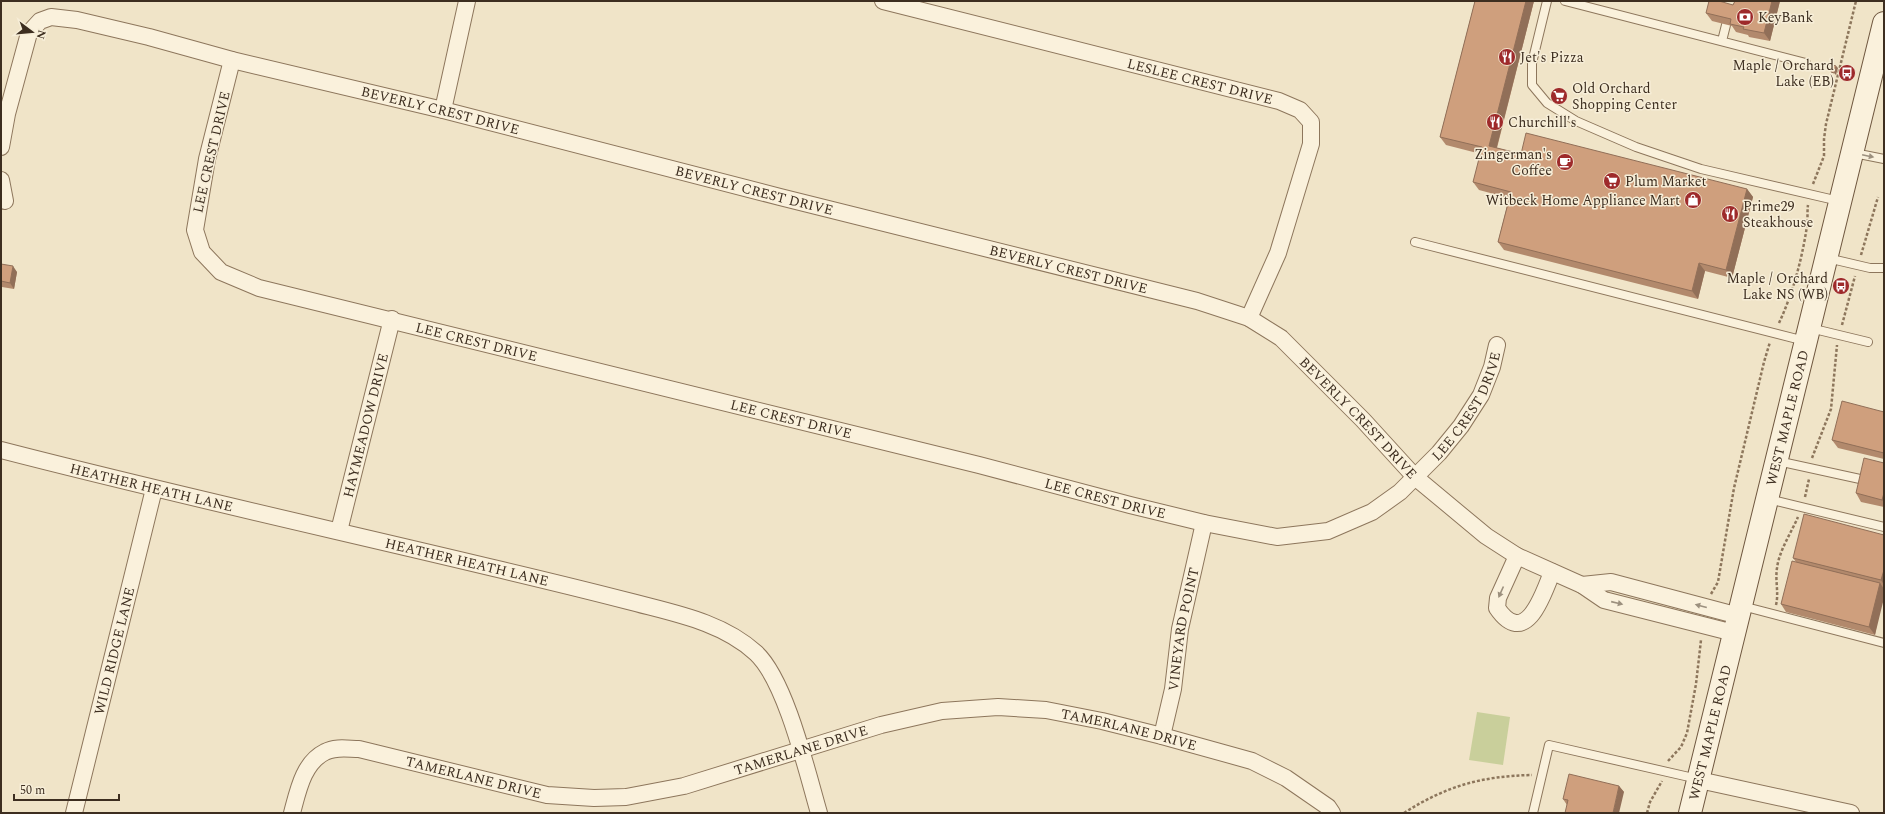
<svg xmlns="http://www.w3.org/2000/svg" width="1885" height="814" font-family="Spectral,serif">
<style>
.green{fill:#c9cf9b}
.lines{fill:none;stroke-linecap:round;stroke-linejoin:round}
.lane-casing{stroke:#8d765c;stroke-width:10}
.street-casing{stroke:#8d765c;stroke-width:18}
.secondary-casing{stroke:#6f573f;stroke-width:24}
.path{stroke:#8d765c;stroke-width:2.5;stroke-dasharray:3 2;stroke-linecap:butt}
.lane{stroke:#faf1dc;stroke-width:8}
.street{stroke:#faf1dc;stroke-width:16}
.secondary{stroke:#faf1dc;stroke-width:22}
.wall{fill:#b2896c}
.shaded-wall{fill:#916f58}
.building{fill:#cf9f7d;stroke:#916f58}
.oneway{fill:#9c907e}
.labels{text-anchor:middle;stroke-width:3;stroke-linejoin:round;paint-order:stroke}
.poi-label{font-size:14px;fill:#3d2e20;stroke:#f7eed8;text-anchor:start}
.street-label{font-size:14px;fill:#3d2e20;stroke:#f7eed8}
</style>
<rect width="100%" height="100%" fill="#f0e4c8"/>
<path class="green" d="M1477,712L1510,717L1503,765L1469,760Z"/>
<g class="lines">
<g class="lane-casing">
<path id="lane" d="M1547,1L1532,63V85L1547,103L1576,121L1636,147L1701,169L1839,201
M1565,1L1806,63
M1722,41L1726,25
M1854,153L1884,159
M1415,242L1805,341
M1827,258L1870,268H1884
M1810,328L1868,342
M1777,461L1860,479
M1768,499L1884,527
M1742,606L1884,643
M1533,813L1549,745L1698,779"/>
</g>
<g class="street-casing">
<g id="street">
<path id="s1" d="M883,1L1279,101L1300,110L1311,122V144L1278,253L1249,318"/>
<path id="s2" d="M232,60L207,159L195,230L202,252L221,272L259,288L979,465L1130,505L1204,523L1277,537L1328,531L1372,512L1400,492L1439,453L1461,426L1481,395L1492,367L1497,345"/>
<path d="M443,110L467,1"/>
<path id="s3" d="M1,147L7,114L29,33L40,21L51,17L77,20L149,37L232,60L443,110L780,197L1197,301L1249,318L1281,338L1363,420L1415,477L1486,536L1517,556L1582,585L1604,600L1734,633"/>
<path d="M1,180L5,201"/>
<path id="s4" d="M1,450C167,493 335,530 502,570C544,580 586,590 628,601C672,613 721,621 756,653C786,681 807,772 819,813"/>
<path id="s5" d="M339,531L392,319"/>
<path d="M1517,556L1498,598L1497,608C1525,649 1543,596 1552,572"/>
<path d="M1582,585L1611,582L1739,616"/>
<path id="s6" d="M1162,736L1173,689L1180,629L1204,523"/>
<path d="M1699,780L1851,813"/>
<path id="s7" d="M74,813L154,489"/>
<path id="s8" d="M292,813C298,791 303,763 325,752C336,746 349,749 359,749L547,795L594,798L626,797L684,786L881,725L942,711L998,707L1046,710L1102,721L1162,736L1252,761L1286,778L1328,807L1332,813"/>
</g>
</g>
<g class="secondary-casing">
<g id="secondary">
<path id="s9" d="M1690,813L1884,23"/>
</g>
</g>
<path class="path" d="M1813,184L1824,156V139L1826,124L1856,1
M1861,255L1878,197
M1779,323C1793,293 1802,259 1807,226C1808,219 1807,212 1808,205
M1842,325L1855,276
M1812,458L1831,409L1837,345
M1805,497L1809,479
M1711,594L1718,582L1734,488L1764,362L1770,342
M1776,605C1779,593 1775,581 1777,568C1779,551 1791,533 1798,517
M1668,761L1681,747L1687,733L1696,684L1701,640
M1404,813C1446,786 1482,776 1532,775
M1647,813L1650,802L1662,781"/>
<use href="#lane" class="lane"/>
<use href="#street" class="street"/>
<use href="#secondary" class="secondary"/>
</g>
<path class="wall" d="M1475,1H1534L1497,148L1521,154L1747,189L1753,197L1732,278L1705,271L1698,299L1504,250L1498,242L1509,198L1479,190L1473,182L1481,154L1446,145L1440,137Z
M1735,1H1780L1770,41L1749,37L1748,35L1736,32L1732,26L1712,21L1706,13L1733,5Z
M1,264L17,272L14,289L2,287L1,293Z
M1884,412V459L1838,448L1832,440Z
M1884,463V507L1861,502L1856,493Z
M1884,535V588H1883L1875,635L1786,612L1781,604L1796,562L1793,558Z
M1619,786L1624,792L1567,805L1563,799Z"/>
<path class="shaded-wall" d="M1526,1H1534L1495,154L1489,146Z
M1772,1H1780L1770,41L1764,33Z
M1836,66L1838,68L1836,75L1834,73Z
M1747,189L1753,197L1732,278L1726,270Z
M1699,263L1705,271L1698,299L1692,291Z
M13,266L17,272L14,289L10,283Z
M1,285L2,287L1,293Z
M1884,493V502L1882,500Z
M1884,570V585L1881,580Z
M1880,583L1884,589V598L1875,635L1869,627Z
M1619,786L1624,792L1619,813H1613Z"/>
<path class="building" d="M1475,1H1526L1489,146L1521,154L1526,133L1747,189L1726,270L1699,263L1692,291L1498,242L1511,192L1473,182L1482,147L1440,137Z
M1709,1H1719L1733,5L1735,1H1772L1764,33L1743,29L1744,27L1730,24L1731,19L1706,13Z
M1833,65L1836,66L1834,73L1831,72Z
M1,264L13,266L10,283L1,281Z
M1842,401L1884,412V453L1832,440Z
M1864,458L1884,463V493L1882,500L1856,493Z
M1804,514L1884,535V570L1881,580L1793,558Z
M1792,561L1880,583L1869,627L1781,604Z
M1569,774L1619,786L1613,813H1565L1568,800L1563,799Z"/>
<defs><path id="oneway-solid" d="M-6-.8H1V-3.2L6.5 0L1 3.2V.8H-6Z"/></defs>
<g class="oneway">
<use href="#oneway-solid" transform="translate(1868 156) rotate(12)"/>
<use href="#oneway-solid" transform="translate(1501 592) rotate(114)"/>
<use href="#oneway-solid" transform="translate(1617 603) rotate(13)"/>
<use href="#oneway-solid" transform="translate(1701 606) rotate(-165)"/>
</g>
<defs>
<g id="bank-disc" transform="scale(0.9)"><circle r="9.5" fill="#9e2a2b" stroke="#f7eed8"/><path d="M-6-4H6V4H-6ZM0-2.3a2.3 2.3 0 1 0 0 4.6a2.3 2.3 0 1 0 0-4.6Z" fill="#fff"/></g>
<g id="restaurant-disc" transform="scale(0.9)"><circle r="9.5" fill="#9e2a2b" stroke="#f7eed8"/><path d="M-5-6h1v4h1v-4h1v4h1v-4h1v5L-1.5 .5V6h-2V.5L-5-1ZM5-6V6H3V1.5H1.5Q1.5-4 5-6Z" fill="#fff"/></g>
<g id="bus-disc" transform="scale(0.9)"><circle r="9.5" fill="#9e2a2b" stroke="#f7eed8"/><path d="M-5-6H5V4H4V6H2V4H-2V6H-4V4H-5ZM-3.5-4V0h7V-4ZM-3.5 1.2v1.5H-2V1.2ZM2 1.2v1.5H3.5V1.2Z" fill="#fff"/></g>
<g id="supermarket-disc" transform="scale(0.9)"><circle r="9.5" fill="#9e2a2b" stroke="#f7eed8"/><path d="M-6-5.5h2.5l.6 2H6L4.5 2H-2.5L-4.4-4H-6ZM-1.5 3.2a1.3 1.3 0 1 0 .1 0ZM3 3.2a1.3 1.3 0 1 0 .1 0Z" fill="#fff"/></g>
<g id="cafe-disc" transform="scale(0.9)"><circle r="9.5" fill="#9e2a2b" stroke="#f7eed8"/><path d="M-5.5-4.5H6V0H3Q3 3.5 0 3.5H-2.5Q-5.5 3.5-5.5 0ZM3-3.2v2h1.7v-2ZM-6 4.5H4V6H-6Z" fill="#fff"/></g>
<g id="shop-disc" transform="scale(0.9)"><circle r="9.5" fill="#9e2a2b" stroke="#f7eed8"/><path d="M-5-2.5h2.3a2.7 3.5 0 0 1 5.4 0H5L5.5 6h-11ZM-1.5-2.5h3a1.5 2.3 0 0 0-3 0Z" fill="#fff"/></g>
</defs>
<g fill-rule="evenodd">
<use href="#bank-disc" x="1745" y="17"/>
<use href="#restaurant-disc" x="1507" y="57"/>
<use href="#bus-disc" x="1847" y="73"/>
<use href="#supermarket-disc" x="1559" y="96"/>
<use href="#restaurant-disc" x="1495" y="122"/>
<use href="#cafe-disc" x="1565" y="162"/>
<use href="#supermarket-disc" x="1612" y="181"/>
<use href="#shop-disc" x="1693" y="200"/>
<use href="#restaurant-disc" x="1730" y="214"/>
<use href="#bus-disc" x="1841" y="286"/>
</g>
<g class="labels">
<g class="poi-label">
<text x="1758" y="22">KeyBank</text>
<text x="1520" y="62">Jet's Pizza</text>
<text x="1834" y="70" text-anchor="end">Maple / Orchard<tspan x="1834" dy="16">Lake (EB)</tspan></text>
<text x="1572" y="93">Old Orchard<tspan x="1572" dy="16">Shopping Center</tspan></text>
<text x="1508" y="127">Churchill's</text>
<text x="1552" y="159" text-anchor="end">Zingerman's<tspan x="1552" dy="16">Coffee</tspan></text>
<text x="1625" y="186">Plum Market</text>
<text x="1680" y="205" text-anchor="end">Witbeck Home Appliance Mart</text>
<text x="1743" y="211">Prime29<tspan x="1743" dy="16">Steakhouse</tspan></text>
<text x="1828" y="283" text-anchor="end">Maple / Orchard<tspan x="1828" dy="16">Lake NS (WB)</tspan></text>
</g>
<g class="street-label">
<text dy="5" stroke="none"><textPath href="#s1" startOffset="327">LESLEE CREST DRIVE</textPath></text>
<text dy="5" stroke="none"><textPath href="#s3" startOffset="546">BEVERLY CREST DRIVE</textPath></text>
<text transform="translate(211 152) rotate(-77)" y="5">LEE CREST DRIVE</text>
<text dy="5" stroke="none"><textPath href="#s3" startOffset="870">BEVERLY CREST DRIVE</textPath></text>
<text dy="5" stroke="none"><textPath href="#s3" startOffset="1194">BEVERLY CREST DRIVE</textPath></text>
<text dy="5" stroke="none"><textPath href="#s2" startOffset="490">LEE CREST DRIVE</textPath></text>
<text dy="5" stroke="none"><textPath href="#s2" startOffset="1558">LEE CREST DRIVE</textPath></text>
<text dy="5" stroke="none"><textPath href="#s3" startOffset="1530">BEVERLY CREST DRIVE</textPath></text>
<text dy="5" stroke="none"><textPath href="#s9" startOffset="407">WEST MAPLE ROAD</textPath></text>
<text dy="5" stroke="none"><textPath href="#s2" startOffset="814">LEE CREST DRIVE</textPath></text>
<text dy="5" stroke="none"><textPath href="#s5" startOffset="109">HAYMEADOW DRIVE</textPath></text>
<text dy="5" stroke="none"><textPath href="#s4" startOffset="155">HEATHER HEATH LANE</textPath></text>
<text dy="5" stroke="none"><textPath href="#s2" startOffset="1138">LEE CREST DRIVE</textPath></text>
<text dy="5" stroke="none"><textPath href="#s4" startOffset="479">HEATHER HEATH LANE</textPath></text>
<text dy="5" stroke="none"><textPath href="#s6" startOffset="109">VINEYARD POINT</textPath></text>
<text dy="5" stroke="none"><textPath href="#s7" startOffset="167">WILD RIDGE LANE</textPath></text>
<text dy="5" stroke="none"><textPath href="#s8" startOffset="896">TAMERLANE DRIVE</textPath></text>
<text dy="5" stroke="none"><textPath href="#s9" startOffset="83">WEST MAPLE ROAD</textPath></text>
<text dy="5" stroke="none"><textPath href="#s8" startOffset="560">TAMERLANE DRIVE</textPath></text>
<text dy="5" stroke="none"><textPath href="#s8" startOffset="224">TAMERLANE DRIVE</textPath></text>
</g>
</g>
<rect width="1885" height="814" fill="none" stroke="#3d2e20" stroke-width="4"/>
<g transform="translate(32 32) rotate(106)" stroke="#f7eed8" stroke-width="3" paint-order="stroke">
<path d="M0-3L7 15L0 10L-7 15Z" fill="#3d2e20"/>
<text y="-6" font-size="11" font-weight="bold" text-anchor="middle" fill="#3d2e20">N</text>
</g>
<path d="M14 794v6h105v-6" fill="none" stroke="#3d2e20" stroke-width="2"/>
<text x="20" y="794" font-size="12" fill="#3d2e20" stroke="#f7eed8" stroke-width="3" paint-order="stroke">50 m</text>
</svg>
